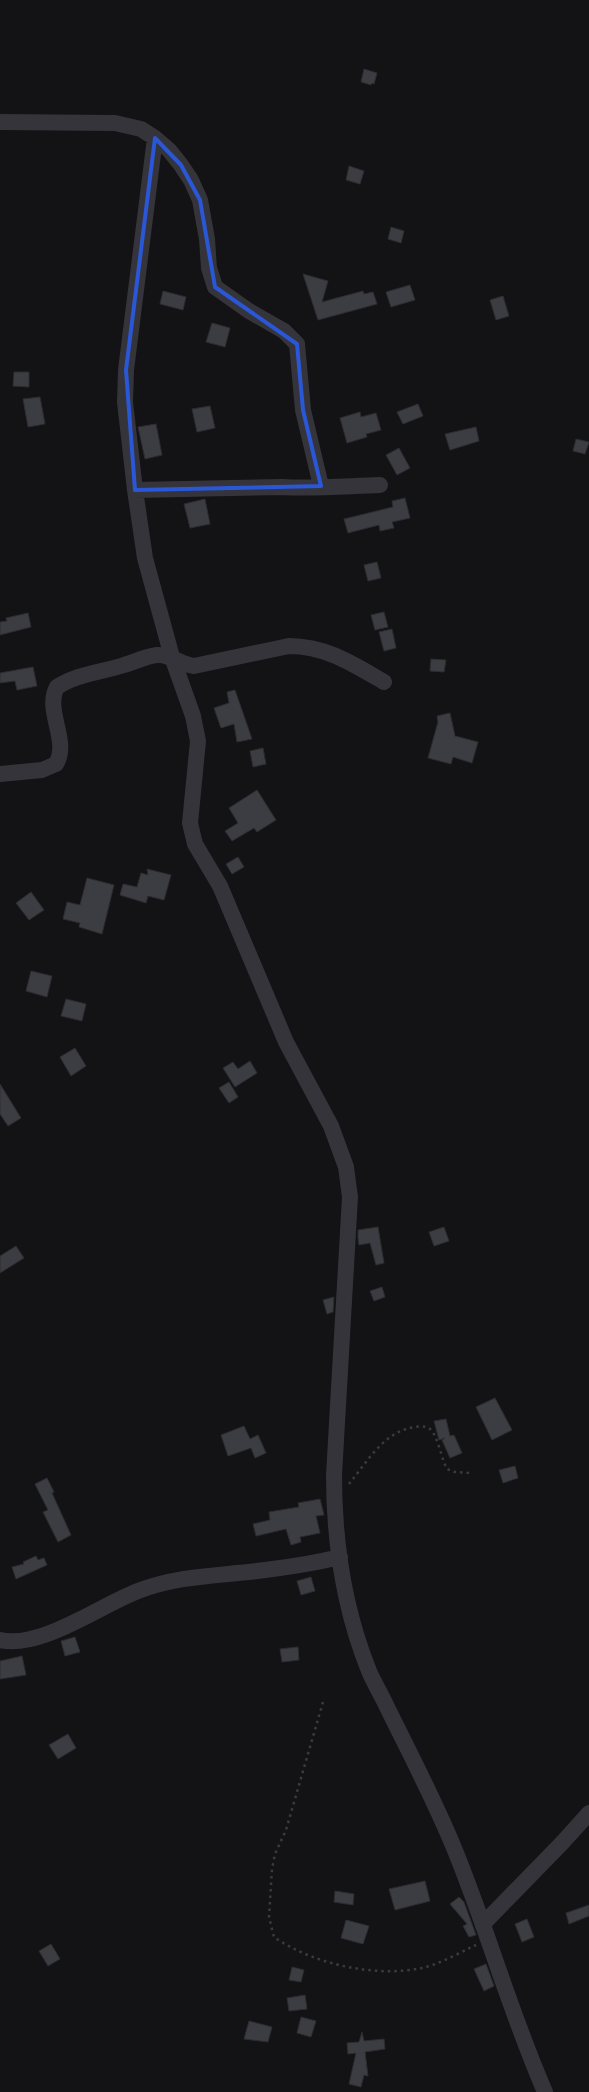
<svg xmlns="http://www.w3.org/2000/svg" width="589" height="2092" font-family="Quicksand,sans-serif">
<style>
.building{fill:#3c3d42;stroke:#2d2d31}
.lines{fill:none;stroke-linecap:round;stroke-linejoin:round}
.path{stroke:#3a3b41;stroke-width:2.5;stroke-dasharray:2.5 4;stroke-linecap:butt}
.minor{stroke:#34343a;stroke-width:16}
.marked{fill:none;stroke:#2a57d5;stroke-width:4;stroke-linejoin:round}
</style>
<rect width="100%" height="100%" fill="#131315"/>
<path class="building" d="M364,69L377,73L374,84L372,83L371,85L361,82Z
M349,166L364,171L360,184L346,180Z
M391,227L404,231L401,243L388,239Z
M303,274L328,281L322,302L363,291L364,294L373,292L377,304L318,320Z
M410,285L415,300L391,307L386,292Z
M163,291L186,297L183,310L160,304Z
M503,296L509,316L496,320L490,300Z
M212,323L230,328L225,347L206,342Z
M14,372H29V387L13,386Z
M40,397L45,424L28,427L23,399Z
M418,404L423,416L403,424L397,412Z
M210,406L215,428L197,432L192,409Z
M360,412L361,417L376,413L381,430L366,434L367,437L347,443L340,418Z
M156,424L162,455L145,459L138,427Z
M476,427L479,441L450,450L445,434Z
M576,439L589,442L585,454L573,451Z
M399,448L410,468L397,475L386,455Z
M405,498L410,518L392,522L394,528L380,531L379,525L348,533L344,519L393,507L392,501Z
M205,499L210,524L190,528L184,504Z
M377,562L381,578L368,581L364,565Z
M384,612L388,627L375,630L371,615Z
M28,613L31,627L0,635V622L7,621L6,618Z
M392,629L396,648L384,651L379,632Z
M431,659L446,660L444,672L430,671Z
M33,667L37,686L17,690L15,681L0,683V673Z
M235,690L252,739L237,742L234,724L221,728L214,708L229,703L227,692Z
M450,713L455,736L478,742L472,763L453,757L451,764L428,758L438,722L437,716Z
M263,748L266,764L253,767L250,751Z
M257,790L276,820L257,832L254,828L232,841L225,831L238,823L229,808Z
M238,857L244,867L232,874L226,864Z
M147,869L171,875L164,900L148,896L146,903L120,895L123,884L137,887L141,873L148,875Z
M87,878L114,885L102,934L79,927L80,923L63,919L67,902L80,905Z
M31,892L44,910L29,920L16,903Z
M31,971L52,976L47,997L26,991Z
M66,999L86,1004L82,1021L61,1016Z
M75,1048L86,1066L71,1076L60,1057Z
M250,1061L257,1073L235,1087L223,1068L233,1062L238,1069Z
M229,1082L238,1097L229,1103L219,1088Z
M0,1084L21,1118L8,1126L0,1114Z
M378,1227L384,1263L376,1265L370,1243L359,1245L358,1238V1230Z
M444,1227L449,1241L434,1246L429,1232Z
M16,1246L24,1258L0,1273V1256Z
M382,1287L385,1297L374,1301L370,1291Z
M334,1297L333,1312L327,1314L323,1300Z
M495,1398L512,1430L492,1440L476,1407Z
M446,1419L450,1436L454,1435L462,1453L450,1458L442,1440L445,1438L439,1440L434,1421Z
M244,1426L250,1439L258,1435L266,1453L255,1458L251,1448L228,1456L221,1435Z
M515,1466L518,1478L503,1483L499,1470Z
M47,1478L54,1492L52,1493L71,1535L58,1542L43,1512L48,1510L35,1484Z
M320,1499L324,1515L316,1516L320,1533L300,1537L301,1542L291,1545L286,1529L256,1536L253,1524L270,1520L269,1512L299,1507L298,1503Z
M36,1556L38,1560L44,1558L47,1565L16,1579L12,1567L24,1564L23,1562Z
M311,1577L315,1591L301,1595L297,1581Z
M75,1637L80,1652L65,1656L61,1641Z
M298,1647L299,1660L282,1662L280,1649Z
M22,1656L26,1675L0,1679V1661Z
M68,1734L76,1748L58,1759L49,1745Z
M425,1881L430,1901L395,1910L389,1889Z
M335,1891L354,1894L353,1905L334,1902Z
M459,1897L464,1902L476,1935L469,1937L463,1926L467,1924L450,1904Z
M589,1905V1916L569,1924L566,1913Z
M527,1919L534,1937L522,1942L515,1924Z
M346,1920L369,1926L363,1944L341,1938Z
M51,1944L60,1959L48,1966L39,1951Z
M486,1964L494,1986L484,1991L474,1969Z
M292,1967L304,1970L301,1982L289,1980Z
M305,1995L307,2009L289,2011L287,1998Z
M301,2017L316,2021L311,2037L297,2033Z
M249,2021L272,2027L268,2042L244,2039Z
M362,2032L364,2041L384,2039L385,2049L365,2052L368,2076L364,2075L361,2087L349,2084L356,2053L348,2054L347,2043L359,2042Z"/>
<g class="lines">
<path class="path" d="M349,1484C367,1462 384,1431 415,1427C420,1426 426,1426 430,1429C438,1436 441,1458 447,1469L455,1472L471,1473
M323,1702L286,1830L275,1854L272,1869L269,1917L274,1937C313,1964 375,1978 422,1968C440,1964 459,1953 476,1945"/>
<path class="minor" d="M0,122L115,123L141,129L155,138L169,150L181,165L191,180L200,200L207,239L209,268L215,287L249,311L284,331L297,344L303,410L321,486
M155,138L126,370L125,402L135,490L145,558L172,657L193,716L198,741L190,823L195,844L220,886L286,1042L331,1126L346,1167L350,1197L334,1475C334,1542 344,1609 369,1671C374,1683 381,1694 386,1705C409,1752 434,1799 454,1848C487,1928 510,2012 545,2092
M135,490L282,487C314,489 347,486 380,485
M0,774L42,770L56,764C70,741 44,710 57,687C77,674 102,672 124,665C135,662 146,656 157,655C171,654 181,665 194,666L289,646C326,646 353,664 384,682
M0,1640C41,1649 99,1606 138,1591C180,1575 220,1576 265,1570C290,1567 315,1563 340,1557
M484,1923L562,1843L589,1813"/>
</g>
<path class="marked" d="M155,138L181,165L200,200L215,287L297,344L303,410L321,486L135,490L126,370Z"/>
</svg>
